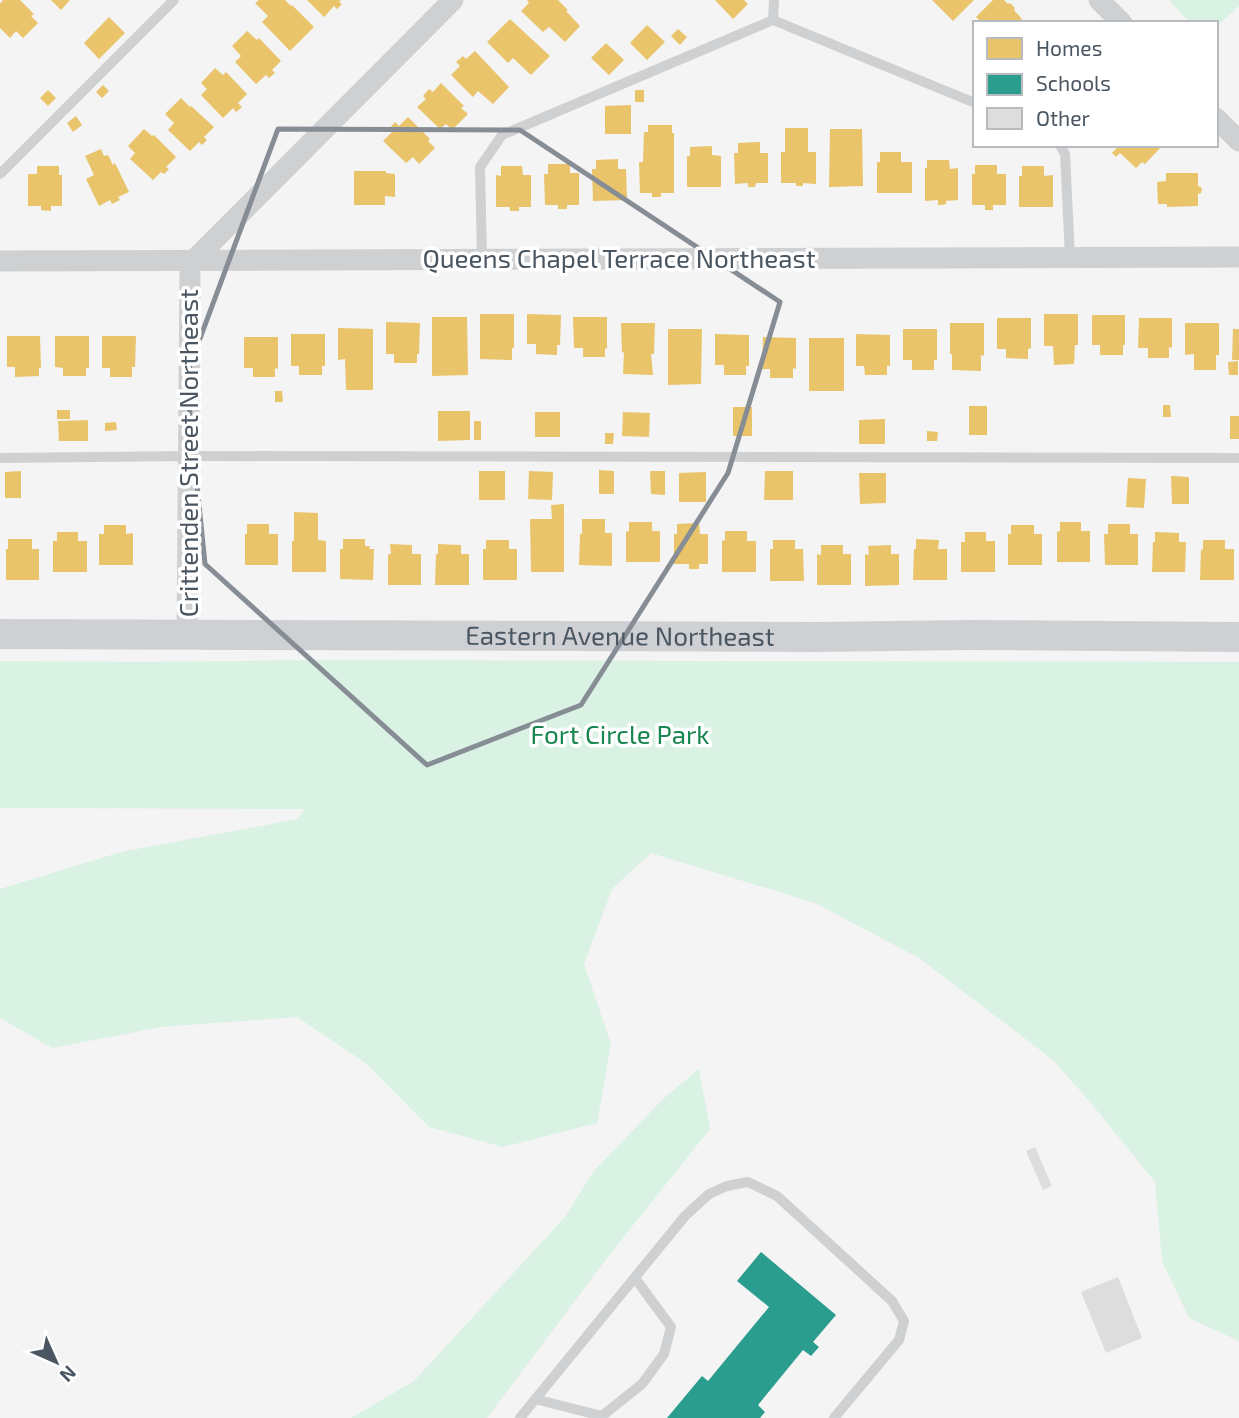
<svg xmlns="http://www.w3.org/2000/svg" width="1239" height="1418" font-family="'Exo 2',sans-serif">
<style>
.green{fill:#d9f2e3}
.homes{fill:#e9c46a}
.schools{fill:#2a9d8f}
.building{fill:#ddddde}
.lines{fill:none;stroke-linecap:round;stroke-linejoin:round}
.lane{stroke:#ced0d2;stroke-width:10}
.street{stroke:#ced0d2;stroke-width:21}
.secondary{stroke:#ced0d4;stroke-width:30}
.marked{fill:none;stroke:#868d94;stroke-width:5;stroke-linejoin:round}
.labels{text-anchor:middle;stroke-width:7;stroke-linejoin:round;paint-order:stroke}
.street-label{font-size:26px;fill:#4a5661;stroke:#fff}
.park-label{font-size:26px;fill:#17864f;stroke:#fff}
</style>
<rect width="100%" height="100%" fill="#f4f4f4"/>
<path class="green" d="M1169,0H1239V6L1216,27V23H1190Z
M310,660L1239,662V1341L1189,1318L1162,1261L1155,1182L1091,1103L1053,1060L919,958L815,903L651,853L612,889L584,964L611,1044L597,1123L503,1147L429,1127L367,1064L297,1017L161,1027L52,1048L0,1018V889L121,852L298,819L304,809L0,808V661L141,662Z
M699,1069L710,1129L607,1258L487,1418H351L414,1381L565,1217L593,1172L664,1098Z"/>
<path class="homes" d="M3,0H20L34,14L31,16L38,23L23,38L16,31L10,38L0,28V4Z
M51,0H70L61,10Z
M259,0H285L291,6L292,5L314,27L290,51L262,22L268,16L255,3Z
M307,0H341L339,2L342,4L337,9L334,6L324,17Z
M527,0H558L568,10L566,11L580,26L565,42L549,27L543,32L521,11L529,3Z
M715,0H744L748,4L733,19Z
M932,0H974L953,21Z
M993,0H1004L1008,4L1010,3L1015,8L1014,10L1022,19L1018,23H982L976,17Z
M109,17L125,33L99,59L84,43Z
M510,19L550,56L531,75L513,58L508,63L487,42Z
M647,25L665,42L647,60L630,43Z
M678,29L687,37L680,45L671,36Z
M247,31L257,40L259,38L281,61L272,70L275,73L269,78L266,75L256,84L235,62L241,56L232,46Z
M606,43L624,60L609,75L591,58Z
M475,51L509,87L493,104L478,91L473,97L451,75L460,66L456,62L463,56L466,59Z
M215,68L223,75L226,72L247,94L238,103L242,107L236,112L233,108L223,118L201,95L207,89L201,83Z
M441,83L464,106L461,108L468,114L452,130L446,124L440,129L417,107L426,99L423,96L429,89L433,92Z
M103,85L109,91L102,98L96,92Z
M48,90L56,98L48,106L40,98Z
M635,90H644V102H635Z
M181,98L190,107L191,106L214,127L204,137L207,140L202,145L199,142L190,151L168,130L174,123L165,114Z
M631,105V134H605V106Z
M76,116L82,125L73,132L67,123Z
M408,117L430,139L428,141L435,148L419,164L413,157L406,163L383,141L392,132L389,129L395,122L399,126Z
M648,125H672V133H674V193H661V197H652V193H640L639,162H643L644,132H648Z
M785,128H808V152H816V184L803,183V186H796V183H781V152H785Z
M144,129L152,136L154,135L176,157L166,167L169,169L164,174L161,172L153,180L130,159L135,153L128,146Z
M830,129H862L863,186L829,187Z
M760,142V153H768V183H756L755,187H748V183L735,184L734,153H738V143Z
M1120,145H1163L1145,164L1142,162L1136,168L1120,153L1116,157L1112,153Z
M712,146V155L721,156V187H687V156H690V147Z
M101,149L104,156L108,155L113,165L115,163L129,192L118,197L120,200L112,204L110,200L99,206L86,179L94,175L85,156Z
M880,152H901V162H912V193H877V162H880Z
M618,159V169H626L627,200L593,201L592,169H596V160Z
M927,160H949L950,169L958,168V200L946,201V204L942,205H938V200L925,201V168H927Z
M548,164H570V173H579V205H567V209H558V205H545L544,174H548Z
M975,165H997V174H1006V205H993V210H985V205H972V174H975Z
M37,166H59V175H62V206H51V211L41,210V206H28V174H37Z
M501,166H522L523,175H531V207H519V211H510V207H496V175L501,176Z
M1022,166H1044V176L1053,175V207H1019V176H1022Z
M354,171H386V173L395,174V197L385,196V205H354Z
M1166,173H1198V186L1201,187L1202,190L1201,193L1198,194V206L1167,207V204H1158L1157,182L1166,181Z
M480,314H514V348H512V360L480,359Z
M527,314L561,315L560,345H557V355L536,354V344H527Z
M1044,314H1078V345H1075L1074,364L1054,365L1053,346H1044Z
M1092,315H1125V345H1123V355H1100V345H1092Z
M432,317H467L468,375L432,376Z
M573,317H607V349L605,348V357H583V348H574Z
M997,318H1031V348L1028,349V359L1006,358V349H997Z
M1139,318H1172V348L1169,347V358H1148V348H1138Z
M386,322L420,323L419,354H417V363H394V354H386Z
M621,323H655L654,354H651L653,375L623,374L624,352L622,353Z
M950,323H984V356L981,355V371L952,370V354H950Z
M1185,323H1219V355H1216V370H1194V354L1185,355Z
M338,328L373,329V390H346L345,359L338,360Z
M668,329H702L701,384L668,385Z
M903,329H937V360H934V370H912V360H903Z
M1233,329H1239V360H1232Z
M291,334H325V366H322V375H299V366H291Z
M715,334L749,335V366H746V375H724V365H715Z
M856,334L890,335V366H887V375H865L864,366H856Z
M7,336H40L41,368H39V376L15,377V367H7Z
M55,336H89V368H86V376H63V368L55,367Z
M102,336H136L135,367H132V377H110V368H102Z
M244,337H278V369L275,368V377H253V368H244Z
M763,337L796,338V369L793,368V378H770V369H762Z
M809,338H844V391H809Z
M1238,361V375H1229L1228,362Z
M275,391H282L283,402H275Z
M1163,405H1170L1171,417H1163Z
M969,406H987V435H969Z
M733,407H752V436H733Z
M57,410H70V419H57Z
M438,411H470V440L438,441Z
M535,412H560V437H535Z
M623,412L650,413L649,437L622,436Z
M1230,416H1239V439H1230Z
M885,419V444H859V420Z
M88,420V441H59L58,421Z
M474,421H481V440H474Z
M116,422L117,430L105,431V423Z
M927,431L938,432L937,441H927Z
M605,433H614L613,444H605Z
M599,470L614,471V494H599Z
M21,471V498H5V472Z
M479,471H505V500H479Z
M529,471L553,472L552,500L528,499Z
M650,471H665V495L651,494Z
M765,471H793V500H764Z
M706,472V502H679V473Z
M859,473H886V503L860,504Z
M1171,476L1189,477V504H1172Z
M1128,478L1146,479L1144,508L1126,507Z
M564,504V572H531L530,519H552L551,505Z
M294,512L318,513V540L326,541V572H292V541H294Z
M582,519H605V533H612V566L579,565L580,534H582Z
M629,522H652V531H660V562H626V532L629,531Z
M1060,522H1081V531H1090V562H1057V532L1060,531Z
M699,523L700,534H708V564H699V569H689V564H674V534H677V524Z
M247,524H269V534H278V565H245V534H247Z
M1108,524H1130V534H1138V565H1105L1104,534H1108Z
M104,525H126V534L133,533V565H99V534H104Z
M1011,525H1034V534H1042V565H1008V534H1011Z
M725,531H747V541H756V572H722V541L725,540Z
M57,532H78V541H87V572H53V541H57Z
M965,532H986V541H995V572H961V542H965Z
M1155,532L1179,533V542H1186L1185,572H1152L1153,542H1155Z
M8,539H32V549H39V580H6V549H8Z
M343,539H365V546H370L369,549H374L373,580L340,579V549H343Z
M916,539L939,540L938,549H947V580H913L914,549H916Z
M486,540H509V549H517V580H483V549H486Z
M773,540H795V549H803L804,581H770V549H773Z
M1203,540H1225V549H1234V580H1200L1201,549L1203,550Z
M390,544L412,545V554H421V585H388V554H391Z
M438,544L461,545V554H469V585H435L436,554H438Z
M821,545H843V554H851V585H817V554L821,555Z
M891,545V554H899V585L865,586V554L869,555L868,546Z"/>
<path class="schools" d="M761,1252L836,1315L813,1342L819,1347L811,1356L803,1350L758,1405L765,1412L760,1418H667L702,1376L708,1381L769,1307L737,1281Z"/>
<path class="building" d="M1035,1147L1052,1186L1043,1190L1026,1151Z
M1118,1277L1142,1338L1106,1353L1081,1292Z"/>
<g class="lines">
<path class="lane" d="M773,20L774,0
M1060,145L1065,154L1070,257
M0,174L174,0
M482,259L480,167L502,135L773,20L975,103
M0,458L190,456L1239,458
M535,1399L602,1416L642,1384L664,1354L671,1327L635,1278
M520,1418L685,1216L709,1194L727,1186L748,1182L777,1196L892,1301L904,1321L899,1340L834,1418"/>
<path class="street" d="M1099,0L1122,23
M1216,118L1239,141
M0,261L1239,257
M187,636L190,268L194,260L453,0"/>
<path class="secondary" id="s1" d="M0,634L817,637L968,635L1239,637"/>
</g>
<path class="marked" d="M278,129L520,130L780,302L728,473L581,705L427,765L205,564L186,376Z"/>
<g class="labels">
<g class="street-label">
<text x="619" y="268">Queens Chapel Terrace Northeast</text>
<text transform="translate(189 453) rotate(-90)" y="9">Crittenden Street Northeast</text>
<text dy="9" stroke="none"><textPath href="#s1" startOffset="620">Eastern Avenue Northeast</textPath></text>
</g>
<g class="park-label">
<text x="620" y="744">Fort Circle Park</text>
</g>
</g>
<rect x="973" y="21" width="245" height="126" fill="#ffffff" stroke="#b7bbc0" stroke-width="2"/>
<rect x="987" y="38" width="35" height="21" fill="#e9c46a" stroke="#b7bbc0" stroke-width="2"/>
<text x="1036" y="56" font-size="21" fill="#4a5661">Homes</text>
<rect x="987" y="74" width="35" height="21" fill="#2a9d8f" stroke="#b7bbc0" stroke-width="2"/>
<text x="1036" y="91" font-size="21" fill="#4a5661">Schools</text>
<rect x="987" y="108" width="35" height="21" fill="#ddddde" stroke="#b7bbc0" stroke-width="2"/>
<text x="1036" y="126" font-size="21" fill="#4a5661">Other</text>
<g transform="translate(56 1362) rotate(135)" stroke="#ffffff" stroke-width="5" paint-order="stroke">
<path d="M0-5L12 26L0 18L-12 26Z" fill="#4a5661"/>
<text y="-10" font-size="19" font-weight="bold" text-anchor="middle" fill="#4a5661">N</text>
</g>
</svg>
